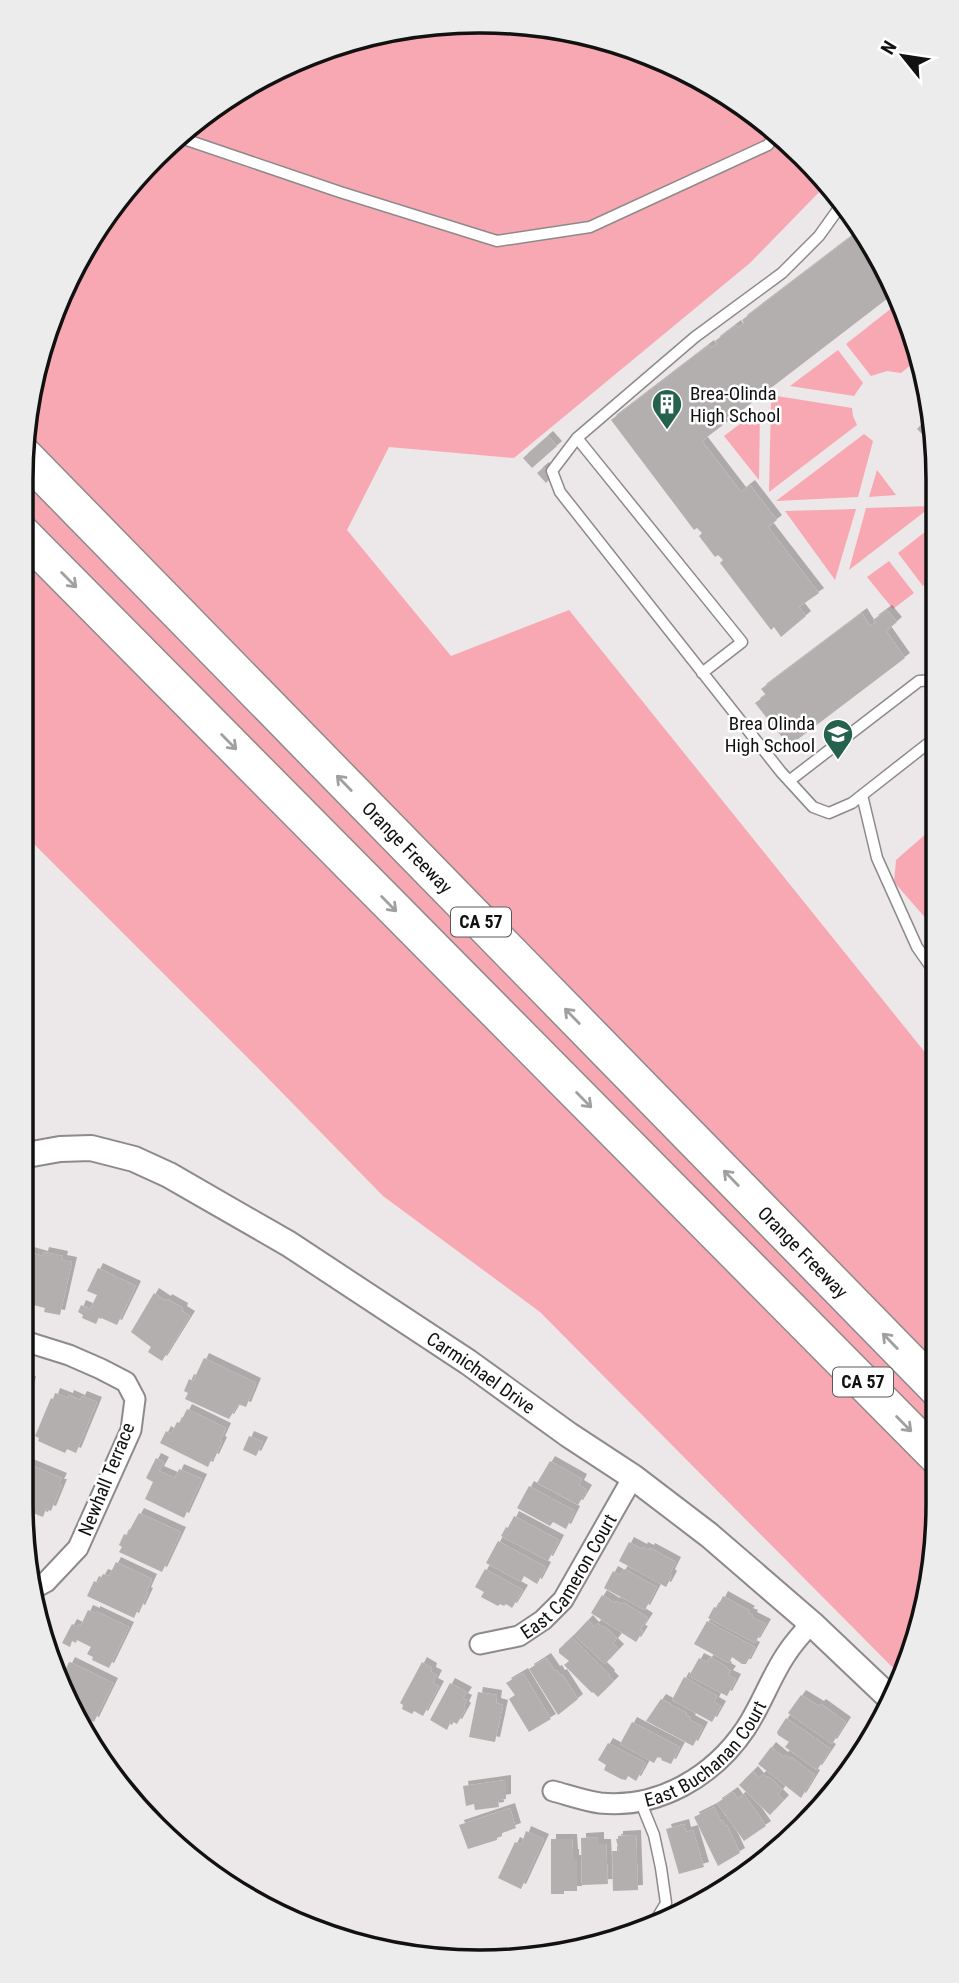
<svg xmlns="http://www.w3.org/2000/svg" width="959" height="1983" font-family="'Roboto Condensed',sans-serif">
<style>
.green{fill:#f8a8b2}
.building{fill:#b4afaf;filter:url(#shadow)}
.lines{fill:none;stroke-linecap:round;stroke-linejoin:round}
.service-casing{stroke:#8e8a8a;stroke-width:13}
.minor-casing{stroke:#8e8a8a;stroke-width:23}
.tertiary-casing{stroke:#8e8a8a;stroke-width:28}
.motorway-casing{stroke:#8e8a8a;stroke-width:38}
.service{stroke:#fff;stroke-width:10}
.minor{stroke:#fff;stroke-width:19}
.tertiary{stroke:#fff;stroke-width:24}
.motorway{stroke:#fff;stroke-width:35}
.oneway{stroke:#a0a0a0}
.labels{text-anchor:middle;stroke-width:5;stroke-linejoin:round;paint-order:stroke}
.shield{fill:#fff;stroke:#595858;stroke-width:2}
.shield-label{font-size:18px;font-weight:bold;fill:#121111}
.poi-label{font-size:19px;fill:#121111;stroke:#fff;text-anchor:start}
.street-label{font-size:19px;fill:#121111;stroke:#fff}
.rim{fill:none;stroke:#121111;stroke-width:3.5}
</style>
<defs>
<filter id="shadow"><feDropShadow dx="5" dy="-5" stdDeviation="0" flood-color="#0004"/></filter>
</defs>
<rect width="100%" height="100%" fill="#ece7e8"/>
<path class="green" d="M480,21L569,30L655,56L759,116L827,184L750,263L514,458L389,447L347,530L451,656L569,610L936,1066L938,1504L929,1593L903,1678L540,1312L383,1196L258,1068L21,831V479L30,390L56,304L98,224L156,155L225,98L304,56L390,30Z
M893,307L910,329L918,359L901,373L887,371L871,376L846,344Z
M838,350L863,383L854,396L790,386Z
M777,396L852,408L853,416L857,425L769,492L771,400Z
M760,409L759,480L724,436Z
M864,434L873,441L858,497L776,501Z
M877,470L896,495L869,497Z
M932,506L849,570L866,508Z
M856,509L835,580L785,511Z
M934,525L935,595L926,584L923,586L898,553Z
M889,561L914,593L893,609L867,577Z
M936,825V930L894,882L896,860Z"/>
<path class="building" d="M860,230L896,292L702,441L741,492L750,485L777,520L768,527L819,593L799,607L806,616L781,637L774,627L771,630L720,563L723,560L718,555L715,557L699,536L702,533L697,528L694,530L611,420L709,345L711,348L717,344L715,341L736,325L738,328L744,323L742,320Z
M932,413L934,419V446L917,429Z
M548,436L557,446L532,468L523,458Z
M544,467L552,477L546,483L537,473Z
M887,610L897,622L886,631L905,658L789,746L755,703L766,695L761,689L862,613L870,626L876,622L873,620Z
M29,1252L43,1256L44,1252L63,1256L62,1260L72,1262L60,1315L44,1312L45,1308L33,1305L34,1302L21,1299V1288Z
M98,1268L136,1286L117,1325L99,1317L96,1324L82,1318L83,1315L78,1312L81,1305L90,1309L97,1295L87,1291Z
M154,1293L166,1301L167,1299L183,1308L182,1311L190,1316L162,1361L148,1352L151,1347L131,1332Z
M204,1358L256,1383L246,1407L238,1404L229,1419L185,1399L188,1393L184,1391L189,1379L193,1381Z
M21,1379L31,1381L22,1418H21Z
M55,1393L68,1398L69,1395L80,1400L82,1396L97,1402L76,1453L67,1449L65,1453L38,1441L39,1438L35,1436L51,1398L53,1399Z
M187,1409L226,1428L220,1441L222,1442L214,1459L212,1458L208,1467L160,1443L166,1431L171,1434L177,1422L180,1423Z
M249,1436L263,1442L256,1456L243,1450Z
M156,1458L164,1462L159,1471L175,1478L179,1469L202,1479L184,1518L145,1499L153,1482L146,1478Z
M21,1461L62,1478L59,1484H62L51,1511L46,1509L43,1517L22,1509Z
M550,1461L582,1479L579,1485L587,1490L578,1505L537,1483Z
M529,1486L575,1511L566,1529L553,1522L550,1526L517,1508Z
M139,1513L181,1532L162,1572L119,1552L122,1547L119,1545L124,1534L127,1535Z
M514,1516L559,1540L548,1561L501,1536L506,1527L508,1528Z
M498,1541L546,1567L537,1584L524,1576L521,1582L486,1563Z
M629,1542L642,1549L643,1547L649,1550L650,1548L676,1562L670,1574L672,1576L666,1587L619,1561Z
M116,1562L152,1579L146,1592L148,1593L140,1610L138,1609L134,1618L87,1596L94,1581L98,1583L103,1574L109,1576Z
M485,1569L523,1590L512,1608L506,1604L504,1606L500,1604L498,1606L481,1597L484,1592L475,1587Z
M624,1569L657,1587L645,1610L604,1588L613,1571L620,1575Z
M602,1595L615,1603L616,1601L621,1604L623,1602L648,1618L640,1630L643,1631L636,1642L591,1613Z
M723,1596L750,1611L748,1613L753,1615L752,1617L766,1624L755,1643L708,1618L714,1607L717,1608Z
M88,1610L95,1613V1611L129,1627L109,1668L92,1660L93,1657L87,1654L91,1647L77,1640L76,1643L72,1641L70,1647L62,1643L72,1624L78,1627L79,1624L81,1625Z
M588,1620L594,1627L598,1623L603,1628L604,1626L617,1638L613,1643L619,1649L605,1664L574,1635Z
M707,1621L755,1647L746,1664H742L732,1657L729,1663L694,1644Z
M572,1637L610,1675L609,1676L614,1681L598,1697L593,1692L592,1693L564,1665L569,1661L559,1653V1649Z
M710,1657L727,1667L726,1668L731,1671L728,1675L736,1679L727,1696L689,1676L699,1658L707,1662Z
M546,1658L555,1671L557,1670L560,1675L562,1674L578,1699L558,1715L529,1669Z
M70,1662L113,1683L94,1722L81,1716L84,1708L73,1703L59,1677L64,1667L67,1668Z
M422,1662L432,1668L431,1672L437,1675L433,1683L439,1686L423,1716L414,1711L412,1714L402,1709L403,1705L400,1703Z
M523,1673L551,1719L529,1732L509,1699L515,1695L506,1683Z
M684,1677L717,1696L714,1702L721,1706L712,1722L672,1700Z
M450,1683L467,1692L463,1698L467,1700L464,1706L466,1708L457,1724L451,1721L447,1730L430,1720Z
M478,1692L497,1695L496,1703L503,1705L495,1742L469,1737Z
M801,1695L819,1706L821,1704L846,1722L832,1744L788,1713Z
M661,1699L687,1713L686,1715L691,1718L690,1720L703,1727L693,1746L646,1721Z
M786,1718L831,1749L817,1770L785,1747L789,1742L778,1735L777,1732Z
M632,1722L680,1747L671,1764L661,1760L662,1759L658,1756L654,1763L620,1744Z
M608,1743L646,1763L636,1781L628,1776L626,1780L621,1779L604,1770L606,1765L598,1760Z
M771,1747L783,1757L785,1755L790,1759L791,1757L815,1775L801,1798L758,1764Z
M753,1771L759,1778L763,1774L767,1778L768,1776L782,1789L778,1794L784,1800L770,1815L739,1785Z
M506,1780V1799L498,1800L499,1807L475,1810L474,1804L466,1806L463,1786Z
M733,1792L738,1799L744,1794L766,1826L744,1841L717,1803Z
M714,1807L721,1821L722,1820L726,1826L727,1825L740,1853L718,1866L694,1817Z
M510,1808L516,1828L502,1833V1836L497,1838V1840L468,1849L459,1825Z
M684,1824L686,1832L693,1830L704,1867L679,1874L666,1829Z
M526,1831L544,1839L521,1889L498,1878L515,1842L521,1845Z
M636,1835L638,1890L613,1891L612,1851H619L616,1839H618V1836Z
M599,1837V1844H606L608,1884L582,1885L581,1838Z
M551,1839H572L573,1854H574V1860H577V1891H564V1894H551Z"/>
<g class="lines">
<g class="service-casing">
<path id="service" d="M178,137L340,192L497,241L590,227L768,145L776,133
M844,201L819,236L782,273L695,337L577,438L552,471L560,492L781,772L813,807L829,813L852,803L935,738
M577,438L742,642L702,673
M789,781L919,681L935,680
M862,795L877,858L917,947L936,974
M641,1803L654,1835L661,1868L666,1903L654,1923"/>
</g>
<g class="minor-casing">
<g id="minor">
<path d="M21,1340L69,1355L101,1369L126,1382L135,1399L131,1430L78,1548L46,1582L35,1588"/>
<path id="s1" d="M480,1644L519,1636L543,1620L563,1600L633,1477"/>
<path id="s2" d="M553,1791C568,1795 585,1801 600,1803C659,1809 714,1776 746,1728C762,1704 771,1676 787,1653C794,1642 803,1633 811,1623"/>
</g>
</g>
<g class="tertiary-casing">
<g id="tertiary">
<path id="s3" d="M21,1156L60,1149L91,1148L134,1159L169,1175L289,1244L468,1362L569,1435L633,1477L709,1535L811,1623L891,1699"/>
</g>
</g>
<g class="motorway-casing">
<g id="motorway">
<path id="s4" d="M23,454L938,1390"/>
<path d="M21,532L938,1458"/>
</g>
</g>
<use href="#service" class="service"/>
<use href="#minor" class="minor"/>
<use href="#tertiary" class="tertiary"/>
<use href="#motorway" class="motorway"/>
</g>
<defs><path id="oneway-shaft" d="M-6 0H5M1.5-3L5.5 0L1.5 3" fill="none" stroke-width="1.6" stroke-linecap="round" stroke-linejoin="round" transform="scale(1.75)"/></defs>
<g class="oneway">
<use href="#oneway-shaft" transform="translate(69 580) rotate(45)"/>
<use href="#oneway-shaft" transform="translate(229 742) rotate(45)"/>
<use href="#oneway-shaft" transform="translate(344 783) rotate(-134)"/>
<use href="#oneway-shaft" transform="translate(389 904) rotate(45)"/>
<use href="#oneway-shaft" transform="translate(572 1016) rotate(-134)"/>
<use href="#oneway-shaft" transform="translate(584 1100) rotate(45)"/>
<use href="#oneway-shaft" transform="translate(731 1178) rotate(-134)"/>
<use href="#oneway-shaft" transform="translate(890 1341) rotate(-134)"/>
<use href="#oneway-shaft" transform="translate(904 1424) rotate(45)"/>
</g>
<defs>
<g id="building-pin" transform="scale(1.575)"><path d="M0 17L-7.5 6A9.5 9.5 0 1 1 7.5 6Z" fill="#25624e" stroke="#fff"/><path d="M-4-6H4V6H1V3H-1V6H-4ZM-2.5-4.3h1.7v1.8h-1.7ZM.8-4.3h1.7v1.8H.8ZM-2.5-1h1.7V.8h-1.7ZM.8-1h1.7V.8H.8Z" fill="#fff"/></g>
<g id="school-pin" transform="scale(1.575)"><path d="M0 17L-7.5 6A9.5 9.5 0 1 1 7.5 6Z" fill="#25624e" stroke="#fff"/><path d="M0-5L7-2L0 1L-7-2ZM-4 1L0 2.5L4 1V4Q0 6-4 4Z" fill="#fff"/></g>
</defs>
<g fill-rule="evenodd">
<use href="#building-pin" x="667" y="404"/>
<use href="#school-pin" x="838" y="734"/>
</g>
<g class="labels">
<g class="shield">
<rect x="451" y="907.5" width="60" height="29" rx="5"/>
<rect x="833" y="1367.5" width="60" height="29" rx="5"/>
</g>
<g class="shield-label">
<text x="481" y="928">CA 57</text>
<text x="863" y="1388">CA 57</text>
</g>
<g class="poi-label">
<text x="690" y="400">Brea-Olinda<tspan x="690" dy="22">High School</tspan></text>
<text x="815" y="730" text-anchor="end">Brea Olinda<tspan x="815" dy="22">High School</tspan></text>
</g>
<g class="street-label">
<text dy="7" stroke="none"><textPath href="#s4" startOffset="550">Orange Freeway</textPath></text>
<text dy="7" stroke="none"><textPath href="#s4" startOffset="1116">Orange Freeway</textPath></text>
<text dy="7" stroke="none"><textPath href="#s3" startOffset="523">Carmichael Drive</textPath></text>
<text transform="translate(106 1479) rotate(-68)" y="7">Newhall Terrace</text>
<text dy="7" stroke="none"><textPath href="#s1" startOffset="119">East Cameron Court</textPath></text>
<text dy="7" stroke="none"><textPath href="#s2" startOffset="172">East Buchanan Court</textPath></text>
</g>
</g>
<path d="M0 0H959V1983H0ZM479 33H480A446 446 0 0 1 926 479V1504A446 446 0 0 1 480 1950H479A446 446 0 0 1 33 1504V479A446 446 0 0 1 479 33Z" fill="#ececec" fill-rule="evenodd"/>
<path class="rim" d="M479 33H480A446 446 0 0 1 926 479V1504A446 446 0 0 1 480 1950H479A446 446 0 0 1 33 1504V479A446 446 0 0 1 479 33Z"/>
<g transform="translate(903 56) rotate(300)" stroke="#ffffff" stroke-width="5" paint-order="stroke">
<path d="M0-5L12 26L0 18L-12 26Z" fill="#121111"/>
<text y="-10" font-size="19" font-weight="bold" text-anchor="middle" fill="#121111">N</text>
</g>
</svg>
